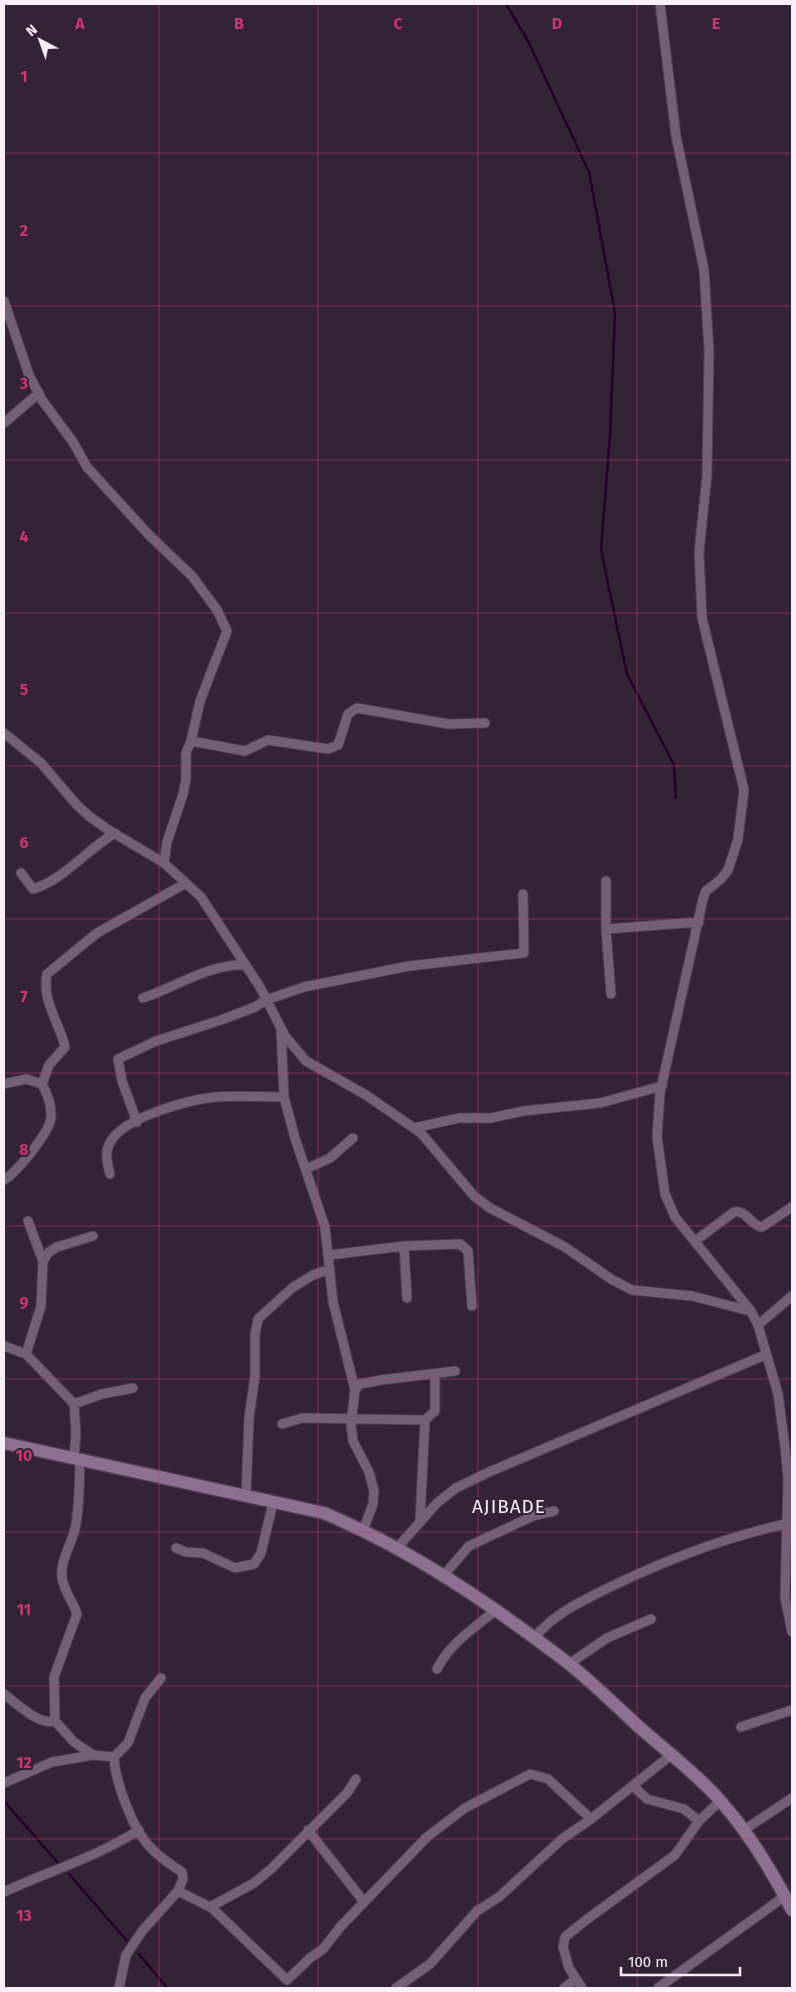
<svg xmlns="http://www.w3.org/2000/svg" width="796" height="1992" font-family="'Fira Sans',sans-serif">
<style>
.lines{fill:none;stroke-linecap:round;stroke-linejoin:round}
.stream{stroke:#24002a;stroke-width:2.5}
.street-casing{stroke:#4c3e4e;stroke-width:11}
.secondary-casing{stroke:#4c3e4e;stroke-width:15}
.street{stroke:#736076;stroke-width:9}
.secondary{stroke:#8d7091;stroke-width:12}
.grid{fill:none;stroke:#ca3873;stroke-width:1;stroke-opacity:0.55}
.labels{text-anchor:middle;stroke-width:4;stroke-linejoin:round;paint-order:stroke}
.quarter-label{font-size:19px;letter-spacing:1px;fill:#f9eefa;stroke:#342336}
.grid-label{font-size:16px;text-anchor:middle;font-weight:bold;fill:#ca3873;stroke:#342336;stroke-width:4;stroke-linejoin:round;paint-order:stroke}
</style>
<rect width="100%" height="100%" fill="#342336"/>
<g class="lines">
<path class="stream" d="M506,4L528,41L589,172L615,313L610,435L601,550L627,674L674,765L676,798
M4,1801L59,1864
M69,1874L127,1941
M139,1954L167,1988"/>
<g class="street-casing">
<path id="street" d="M660,4L676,136L704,270L709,350L707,475L699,552L702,618L744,790L738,839L728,870L721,879L706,891L703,899L660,1093L657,1137L665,1194L675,1217L751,1311L758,1325L778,1394L785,1447L788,1478L785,1598L792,1632
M4,301L29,375L42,400L73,442L87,467L149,535L192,576L217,610L227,631L200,701L191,741
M4,423L39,393
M4,733L41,763L76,804L89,816L107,829L164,863L201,897L260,987L285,1036L306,1061L366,1095L421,1133L474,1196L490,1208L565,1247L611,1279L632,1290L692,1296L750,1311
M164,863L167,842L183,794L186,779V753L191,741L245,751L268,740L328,749L338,745L348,714L357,708L448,724L485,723
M21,873L33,889C65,879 86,850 115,833
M606,929V881
M611,994L606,929L699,922
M143,998C176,987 210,963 246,965
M281,1030L284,1097L295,1138L325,1227L333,1302L355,1390
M4,1084L26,1079L42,1084C48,1095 52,1105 51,1118C49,1133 17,1172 4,1180
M42,1084L49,1065L65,1047C60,1024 41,999 47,974L97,933L186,883
M137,1122L122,1081L118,1059L156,1041L221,1020L255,1007L266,1000L304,987L409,966L524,953L523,894
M414,1128L459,1118H491L523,1111L600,1103L662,1086
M306,1169L330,1158L353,1138
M110,1174C107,1162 104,1152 111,1141C125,1117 188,1100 215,1097C237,1095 261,1097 284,1097
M28,1221L43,1261
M695,1241L734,1212C746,1209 751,1226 762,1227L792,1207
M404,1246L407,1298
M329,1255L404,1246L460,1244L468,1251L472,1306
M758,1325L792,1296
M4,1346L26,1354L74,1404L76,1433L74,1458
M26,1354L41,1306L43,1261L49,1252L57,1247L93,1236
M74,1404L102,1394L133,1388
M425,1420L435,1411V1374
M282,1424L302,1418L425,1420L420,1520
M80,1459C79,1482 80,1507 75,1529C71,1546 60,1560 62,1578C64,1591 73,1602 77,1614L54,1677L55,1721L74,1742L93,1755L114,1757L128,1743L145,1698L161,1678
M246,1496L249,1418L255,1376V1335L258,1319L292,1288L313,1275L330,1269
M363,1530L373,1504L374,1491L369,1472L353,1441L351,1424L355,1390L360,1384L381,1380L455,1371
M176,1548L186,1552L203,1553L235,1568L254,1564L261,1553L273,1503
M397,1548L437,1503L456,1488L489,1472L765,1355
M443,1576L469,1546L533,1516L554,1511
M534,1638C554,1614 578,1603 606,1589C663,1561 723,1538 785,1524
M569,1664L607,1638L651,1619
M437,1669C450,1643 474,1628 496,1610
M4,1694C16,1703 39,1726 55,1721
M741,1727L792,1710
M114,1757C115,1782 133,1830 151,1848C160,1858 171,1865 182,1872L183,1879L178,1891L143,1930L126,1955L119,1988
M4,1783L52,1762L93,1755
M633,1786L647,1799L684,1809L699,1821
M308,1830L364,1902
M744,1830L792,1798
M178,1891L212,1908L287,1980L310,1958L323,1949L341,1926L427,1837L465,1808L530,1774L548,1779L591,1819
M4,1892C51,1870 95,1858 139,1830
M210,1907L254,1883L271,1869L347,1793L356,1779
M396,1988L430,1964L477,1911L499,1897L562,1839L591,1819L671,1755
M564,1988L576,1979
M582,1988L569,1968L563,1947L565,1937L586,1920L675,1855L699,1821L720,1801
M658,1988L785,1896"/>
</g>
<g class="secondary-casing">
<path id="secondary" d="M4,1443L324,1513C412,1550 492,1605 568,1663C592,1682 615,1705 638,1726C664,1749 693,1771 717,1797C747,1830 772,1871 792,1910"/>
</g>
<use href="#street" class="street"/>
<use href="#secondary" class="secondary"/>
</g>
<path class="grid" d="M159,4V1988M318,4V1988M478,4V1988M637,4V1988M4,153H792M4,306H792M4,460H792M4,613H792M4,766H792M4,919H792M4,1073H792M4,1226H792M4,1379H792M4,1532H792M4,1686H792M4,1839H792"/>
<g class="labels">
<g class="quarter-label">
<text x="509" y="1513">AJIBADE</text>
</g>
</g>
<g class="grid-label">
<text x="80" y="29">A</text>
<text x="239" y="29">B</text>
<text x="398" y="29">C</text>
<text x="557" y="29">D</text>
<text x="716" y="29">E</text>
<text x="24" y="82">1</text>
<text x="24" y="236">2</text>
<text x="24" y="389">3</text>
<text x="24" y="542">4</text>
<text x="24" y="695">5</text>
<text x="24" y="848">6</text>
<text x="24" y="1002">7</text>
<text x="24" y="1155">8</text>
<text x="24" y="1308">9</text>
<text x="24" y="1461">10</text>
<text x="24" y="1615">11</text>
<text x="24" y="1768">12</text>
<text x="24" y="1921">13</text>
</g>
<rect width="796" height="1992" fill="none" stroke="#f9eefa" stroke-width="10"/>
<g transform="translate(40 40) rotate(319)" stroke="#342336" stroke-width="4" paint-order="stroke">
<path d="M0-4L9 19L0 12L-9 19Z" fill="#f9eefa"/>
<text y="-8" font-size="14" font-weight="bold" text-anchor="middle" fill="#f9eefa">N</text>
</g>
<path d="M621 1967v8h119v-8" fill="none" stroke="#f9eefa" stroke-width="2.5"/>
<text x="628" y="1967" font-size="15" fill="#f9eefa" stroke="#342336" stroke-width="4" paint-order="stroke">100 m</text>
</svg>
